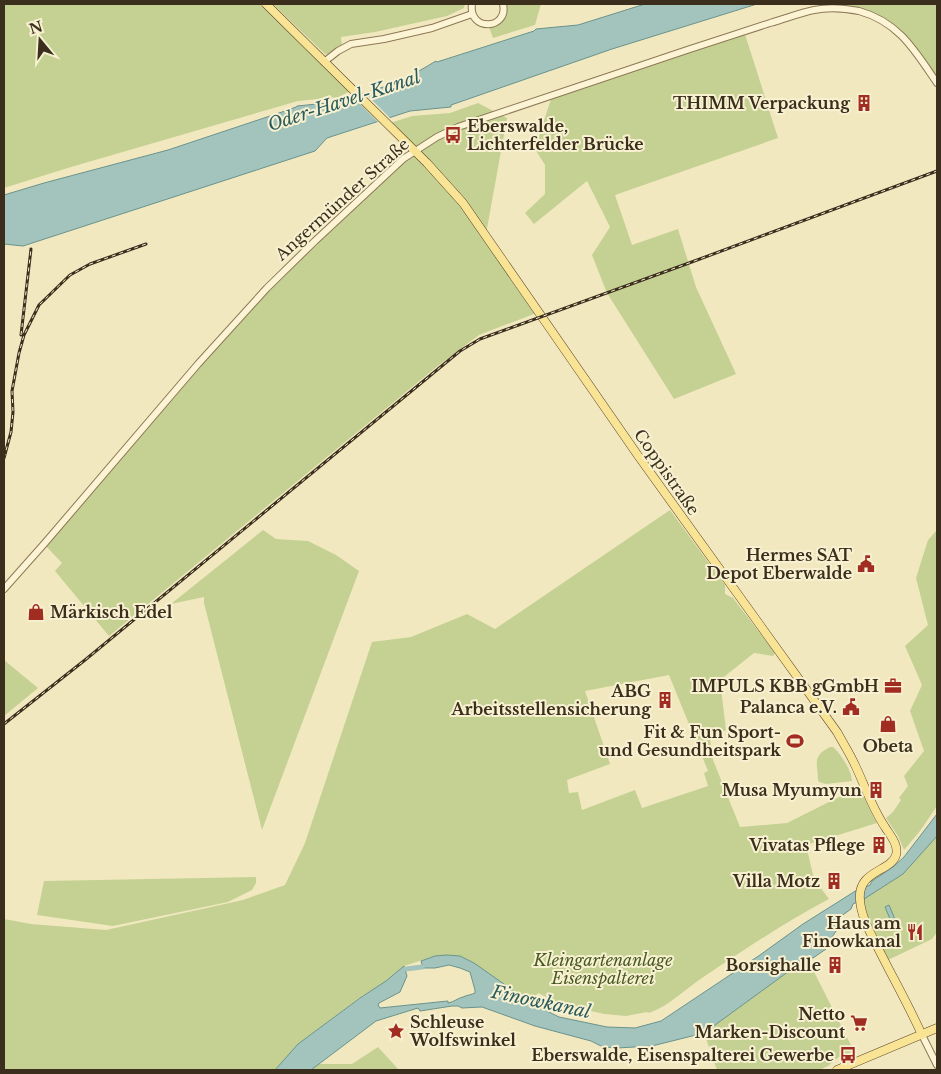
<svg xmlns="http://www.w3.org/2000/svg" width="941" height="1074" font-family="'Libre Baskerville',serif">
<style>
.green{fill:#c4d193;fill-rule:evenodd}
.water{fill:#a3c4bd;stroke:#69938c}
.pier{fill:#f2e8c0}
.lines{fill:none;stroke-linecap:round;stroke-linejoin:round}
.canal{stroke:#a3c4bd;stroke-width:5}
.minor-casing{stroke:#8d7856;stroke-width:8}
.major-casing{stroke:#5a452b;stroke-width:9}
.minor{stroke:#fcf4d4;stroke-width:6}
.major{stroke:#f9e395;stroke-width:8}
.rail-casing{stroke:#3b2e1c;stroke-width:3}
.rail{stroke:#f8f1d1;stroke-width:1;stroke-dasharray:4;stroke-linecap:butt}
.labels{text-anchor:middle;stroke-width:4;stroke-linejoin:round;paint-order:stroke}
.poi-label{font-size:16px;font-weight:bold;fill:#3b2e1c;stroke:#f8f1d1;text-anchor:end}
.street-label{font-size:16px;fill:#3b2e1c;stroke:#f8f1d1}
.park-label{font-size:16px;font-style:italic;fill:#465921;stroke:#f8f1d1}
.water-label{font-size:18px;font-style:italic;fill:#2a5b5c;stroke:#f8f1d1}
</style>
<rect width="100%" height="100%" fill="#f2e8c0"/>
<path class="green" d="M4,4H262L350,91L339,97L298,101L71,167L4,188Z
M273,4H465L464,8L447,16L375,32L341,37L342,46L328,54H325Z
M506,4H541L535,25L493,38L489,27C503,27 508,16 506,4Z
M839,4H937V83L912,46L876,18L836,8Z
M744,31L778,138L615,195L632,245L678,229L696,287L736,374L674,399L607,293L592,255L610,227L587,181L534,224L525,213L545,194V165L535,149L551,99Z
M478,103L507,118L486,234L539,312L479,335L434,369L109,636L55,571L62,563L44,544L237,319L367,191L414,151L387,124L412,116L450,113Z
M670,510L725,585V594L733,598L775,653L773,656L754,653L720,680L726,730L710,739L713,760L740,827L787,823L859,787L872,814L877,823L806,845L814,879L829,899C785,922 744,950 702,978C685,989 667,1008 648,1013L647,1012L626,1016L604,1014L561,1004L538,993L531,1003L474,963L460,956L447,955L435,956L404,966L386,981L359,998L298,1044L275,1070H4V919L31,924L106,930L243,900L285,885L305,843L372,642L411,637L467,614L495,629ZM669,675L708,771L704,773L708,786L642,808L635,790L582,810L578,792L569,793L567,780L610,764L585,691Z
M263,530L276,539L308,541L336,555L359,571L262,830L204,603V597L171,604Z
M937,530V806L920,831L904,850L898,836L886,818L893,812L901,800L899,798L908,786L904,776L924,751L910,711L922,685L905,646L928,625L916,578L928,540Z
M4,660L38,688L4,716Z
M830,747H833C841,754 852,771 852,781L826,784L819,782L818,780C818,763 811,757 830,747Z
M937,836V932L932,939L888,960C882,948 862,910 864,899L903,874Z
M256,877V883L252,890L228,902L113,926L37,915L44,881Z
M807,958L854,1051L839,1057L828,1066L819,1070H717L704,1033Z
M378,1047L399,1070H311L318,1064H352Z"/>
<path class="water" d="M645,4H757L612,49L451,105V107L410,111L327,138L315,151L23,246L4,244V195L44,183L168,150L285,111L296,107L297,106L337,102L402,81L436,61L437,62L534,31L536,29L578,25Z
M937,814V836L903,874L864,899L853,904L851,909L840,917L839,927L827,944L826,949L813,958L810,957L807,958L704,1033L652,1046L617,1048L603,1047L591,1041L535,1026L482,1007L462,1008L458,1006H452L420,1011L418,1008L376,1021L311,1070H275L298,1044L360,998L386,981L404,966L407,976L400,992L379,1003L378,1005L380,1008L448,1001V1003C454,1002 458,998 463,997C467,995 471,995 475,993V990L470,972L460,968L449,965L435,968H423L421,961L435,956L447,955L460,956L474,963L531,1003L559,1017L607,1027L635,1028L661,1021L760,955L803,924L857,890L870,885L872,881L893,867L904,857Z
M889,905L897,924L893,926L885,907Z"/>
<path class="pier" d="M363,91L391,119L379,123L351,95Z"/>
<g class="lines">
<path class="canal" d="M406,969L422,967"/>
<g class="minor-casing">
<path id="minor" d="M472,4C468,32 509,30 503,4
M324,62L338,51L351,44L384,39L432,28L472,14
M4,589L44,544L198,364L267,288L315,241L403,159L437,137L458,127C534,101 611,76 687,50C715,41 742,32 770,23C785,19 799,13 814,10C828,7 844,8 859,11C899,22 915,51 937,83
M922,1035L937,1065"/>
</g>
<g class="major-casing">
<path id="major" d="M266,4L427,163L463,203L639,457L837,732C843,743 850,754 855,765C865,786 872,808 885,827C890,835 899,845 896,855C891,872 857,870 860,900C861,917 871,934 879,950C893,978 909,1006 922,1035
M837,1070L937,1028"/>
</g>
<use href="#minor" class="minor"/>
<use href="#major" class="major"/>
<g class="rail-casing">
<path id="rail" d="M21,335L31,249
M4,458L11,432L13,412L12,391L19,353L24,335L39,305L70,275L90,264L146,244
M4,724L85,660L460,351L480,339L689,263L937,171"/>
</g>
<use href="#rail" class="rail"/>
</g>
<defs>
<g id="building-bare" transform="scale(1.35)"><path d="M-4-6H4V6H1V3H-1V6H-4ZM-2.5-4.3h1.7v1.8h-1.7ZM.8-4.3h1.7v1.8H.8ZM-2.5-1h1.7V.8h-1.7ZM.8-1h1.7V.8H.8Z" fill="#a12c21" stroke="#f8f1d1" stroke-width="2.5" paint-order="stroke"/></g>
<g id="bus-bare" transform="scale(1.35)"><path d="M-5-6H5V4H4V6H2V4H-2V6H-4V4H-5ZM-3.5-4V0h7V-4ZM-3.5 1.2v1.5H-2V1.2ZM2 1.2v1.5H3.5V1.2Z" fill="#a12c21" stroke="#f8f1d1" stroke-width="2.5" paint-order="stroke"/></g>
<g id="civic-bare" transform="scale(1.35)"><path d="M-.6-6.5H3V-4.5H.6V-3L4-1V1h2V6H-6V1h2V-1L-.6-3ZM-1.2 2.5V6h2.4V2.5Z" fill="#a12c21" stroke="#f8f1d1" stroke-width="2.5" paint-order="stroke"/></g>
<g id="shop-bare" transform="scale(1.35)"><path d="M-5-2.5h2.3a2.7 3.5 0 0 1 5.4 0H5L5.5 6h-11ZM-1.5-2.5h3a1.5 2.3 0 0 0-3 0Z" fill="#a12c21" stroke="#f8f1d1" stroke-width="2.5" paint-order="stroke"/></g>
<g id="office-bare" transform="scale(1.35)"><path d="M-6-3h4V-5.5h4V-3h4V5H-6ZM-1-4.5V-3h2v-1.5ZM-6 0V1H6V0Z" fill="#a12c21" stroke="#f8f1d1" stroke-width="2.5" paint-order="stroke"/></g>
<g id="stadium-bare" transform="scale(1.35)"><path d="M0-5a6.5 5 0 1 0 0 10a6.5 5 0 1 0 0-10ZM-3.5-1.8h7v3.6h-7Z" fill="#a12c21" stroke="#f8f1d1" stroke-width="2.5" paint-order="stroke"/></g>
<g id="restaurant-bare" transform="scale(1.35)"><path d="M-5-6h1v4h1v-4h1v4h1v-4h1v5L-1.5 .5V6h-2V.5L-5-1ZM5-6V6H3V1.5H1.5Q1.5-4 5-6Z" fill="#a12c21" stroke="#f8f1d1" stroke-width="2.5" paint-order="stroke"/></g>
<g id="supermarket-bare" transform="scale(1.35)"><path d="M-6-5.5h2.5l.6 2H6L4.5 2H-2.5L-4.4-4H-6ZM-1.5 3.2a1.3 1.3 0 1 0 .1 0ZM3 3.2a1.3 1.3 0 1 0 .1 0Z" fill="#a12c21" stroke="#f8f1d1" stroke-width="2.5" paint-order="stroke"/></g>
<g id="sight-bare" transform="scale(1.35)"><path d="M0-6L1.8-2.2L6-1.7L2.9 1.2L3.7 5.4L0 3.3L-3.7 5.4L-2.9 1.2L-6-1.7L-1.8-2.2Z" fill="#a12c21" stroke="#f8f1d1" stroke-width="2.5" paint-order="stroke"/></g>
</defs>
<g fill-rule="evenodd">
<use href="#building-bare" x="864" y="103"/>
<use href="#bus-bare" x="453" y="135"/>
<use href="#civic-bare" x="866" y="564"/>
<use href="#shop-bare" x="36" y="612"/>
<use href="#office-bare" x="893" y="686"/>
<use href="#building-bare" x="665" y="700"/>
<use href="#civic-bare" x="851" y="707"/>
<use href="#shop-bare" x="888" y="724"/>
<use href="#stadium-bare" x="795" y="741"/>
<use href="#building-bare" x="876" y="790"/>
<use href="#building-bare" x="879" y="845"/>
<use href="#building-bare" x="834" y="881"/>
<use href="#restaurant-bare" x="915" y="932"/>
<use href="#building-bare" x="835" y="965"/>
<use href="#supermarket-bare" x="859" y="1023"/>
<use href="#sight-bare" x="396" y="1031"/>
<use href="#bus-bare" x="848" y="1055"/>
</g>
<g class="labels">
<g class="poi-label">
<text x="850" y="109">THIMM Verpackung</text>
<text x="467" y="132" text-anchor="start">Eberswalde,<tspan x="467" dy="18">Lichterfelder Brücke</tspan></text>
<text x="852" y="561">Hermes SAT<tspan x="852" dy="18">Depot Eberwalde</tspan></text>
<text x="50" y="618" text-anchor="start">Märkisch Edel</text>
<text x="879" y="692">IMPULS KBB gGmbH</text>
<text x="651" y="697">ABG<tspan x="651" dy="18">Arbeitsstellensicherung</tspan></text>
<text x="837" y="713">Palanca e.V.</text>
<text x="781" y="738">Fit &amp; Fun Sport-<tspan x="781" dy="18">und Gesundheitspark</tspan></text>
<text x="888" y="752" text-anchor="middle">Obeta</text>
<text x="862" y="796">Musa Myumyun</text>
<text x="865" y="851">Vivatas Pflege</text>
<text x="820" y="887">Villa Motz</text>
<text x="901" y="929">Haus am<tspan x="901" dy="18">Finowkanal</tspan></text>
<text x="821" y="971">Borsighalle</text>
<text x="845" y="1020">Netto<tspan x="845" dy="18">Marken-Discount</tspan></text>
<text x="410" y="1028" text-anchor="start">Schleuse<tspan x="410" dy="18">Wolfswinkel</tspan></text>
<text x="834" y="1061">Eberswalde, Eisenspalterei Gewerbe</text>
</g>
<g class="street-label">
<text transform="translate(342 199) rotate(-42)" y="6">Angermünder Straße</text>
<text transform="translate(667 472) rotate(55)" y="6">Coppistraße</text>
</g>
<g class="park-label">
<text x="603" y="966">Kleingartenanlage<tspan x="603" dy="18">Eisenspalterei</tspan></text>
</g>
<g class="water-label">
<text transform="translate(344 101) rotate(-18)" y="6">Oder-Havel-Kanal</text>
<text transform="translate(541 1002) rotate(12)" y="6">Finowkanal</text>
</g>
</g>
<rect width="941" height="1074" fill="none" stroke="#3b2e1c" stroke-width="10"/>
<g transform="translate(40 40) rotate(342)" stroke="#f8f1d1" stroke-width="4" paint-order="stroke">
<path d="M0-4L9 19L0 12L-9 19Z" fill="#3b2e1c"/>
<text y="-8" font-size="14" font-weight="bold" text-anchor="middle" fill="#3b2e1c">N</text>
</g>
</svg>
